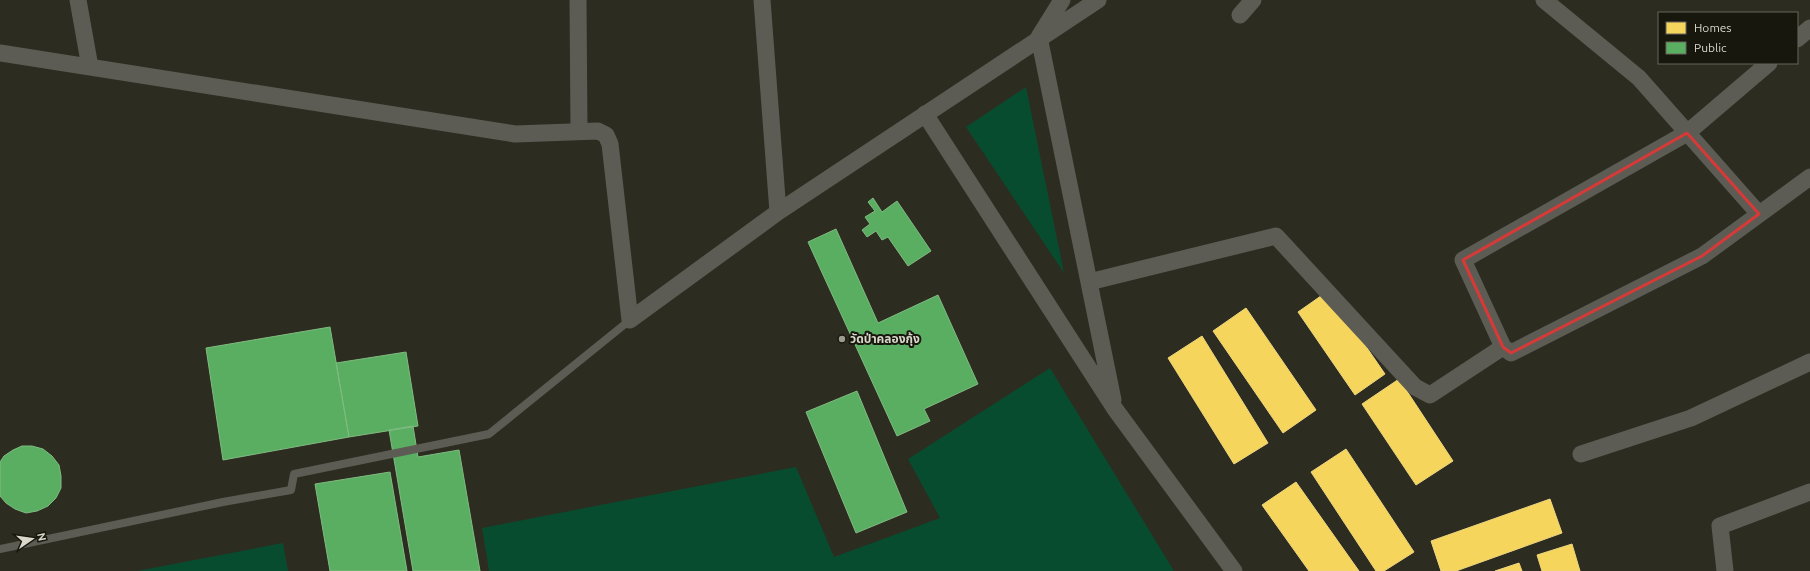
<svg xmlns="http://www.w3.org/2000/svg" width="1810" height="571" font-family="Ubuntu,'Noto Sans Thai',sans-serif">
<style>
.green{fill:#084c2f}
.homes{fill:#f6d55c;stroke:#eed67e}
.public{fill:#5aae61;stroke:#80bb81}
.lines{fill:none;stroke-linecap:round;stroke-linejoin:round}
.lane{stroke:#5d5c54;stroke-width:8}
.street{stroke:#5d5c54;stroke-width:17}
.marked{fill:none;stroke:#d63a38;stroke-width:3;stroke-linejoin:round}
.poi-dot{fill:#9d9c90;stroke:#18170e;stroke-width:1.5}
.labels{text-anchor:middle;stroke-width:4;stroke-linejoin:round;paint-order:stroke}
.poi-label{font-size:12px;font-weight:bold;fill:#dad8cc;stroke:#18170e;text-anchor:start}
</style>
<rect width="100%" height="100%" fill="#2d2c21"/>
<path class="green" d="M1026,87L1064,273L966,127Z
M1050,368L1174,571H489L482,528L796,467L834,557L940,518L908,459Z
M283,543L288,571H137Z"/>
<path class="homes" d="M1328,291L1385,374L1355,395L1298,312Z
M1246,308L1316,410L1283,433L1213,331Z
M1202,336L1268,443L1234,464L1168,358Z
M1399,379L1453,461L1416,485L1362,404Z
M1346,449L1414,552L1384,571H1376L1311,472Z
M1296,482L1359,571H1309L1262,505Z
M1550,499L1562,533L1456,571H1441L1431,541Z
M1572,544L1580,571H1542L1537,555Z
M1519,563L1522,571H1495Z"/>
<path class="public" d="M873,198L882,212L897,201L931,251L908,266L888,237L882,240L876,231L867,237L862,230L870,224L865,217L875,211L868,202Z
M836,229L878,323L938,295L978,384L924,409L930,421L897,436L808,242Z
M330,327L349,437L223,460L206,348Z
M406,352L418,426L349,437L336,363Z
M857,391L907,512L856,533L806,412Z
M413,426L418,457L459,450L480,571H413L389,430Z
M22,446H32L43,449L52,456L59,465L61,476V488L56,498L48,506L37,511L26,513L15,509L6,503L0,496V462L4,456L13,450Z
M390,472L407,571H330L315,484Z"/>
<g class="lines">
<path class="lane" d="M0,549L223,502L291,490L294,474L489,434L630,320"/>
<path class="street" d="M78,0L90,67
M578,0L579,130
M762,0L778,212
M1062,0L1039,37L1113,400
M1544,0L1639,78L1759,214
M1240,15L1253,0
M1797,39L1810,28
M0,53L515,134L598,131L606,135L610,144L630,320L778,212L1098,0
M925,114L1115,409L1234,571
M1089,282L1276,236L1415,387L1430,395L1503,347L1511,353L1702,256L1810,177
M1503,347L1463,260L1687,133L1769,63
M1581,454L1691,418L1810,362
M1725,571L1720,526L1810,492"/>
</g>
<path class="marked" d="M1687,133L1759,214L1702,256L1511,353L1503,347L1463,260Z"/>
<circle class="poi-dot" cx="842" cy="339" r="4"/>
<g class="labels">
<g class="poi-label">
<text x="850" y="343">วัดป่าคลองกุ้ง</text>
</g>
</g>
<rect x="1658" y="12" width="140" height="52" fill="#18170e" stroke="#66645a"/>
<rect x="1666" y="22" width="20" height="12" fill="#f6d55c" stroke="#66645a"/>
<text x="1694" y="32" font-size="12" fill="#dad8cc">Homes</text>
<rect x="1666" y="42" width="20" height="12" fill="#5aae61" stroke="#66645a"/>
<text x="1694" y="52" font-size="12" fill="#dad8cc">Public</text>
<g transform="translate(32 539) rotate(77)" stroke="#18170e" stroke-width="3" paint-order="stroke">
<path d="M0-3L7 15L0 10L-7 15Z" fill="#dad8cc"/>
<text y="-6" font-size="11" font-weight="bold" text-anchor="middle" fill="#dad8cc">N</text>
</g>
</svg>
